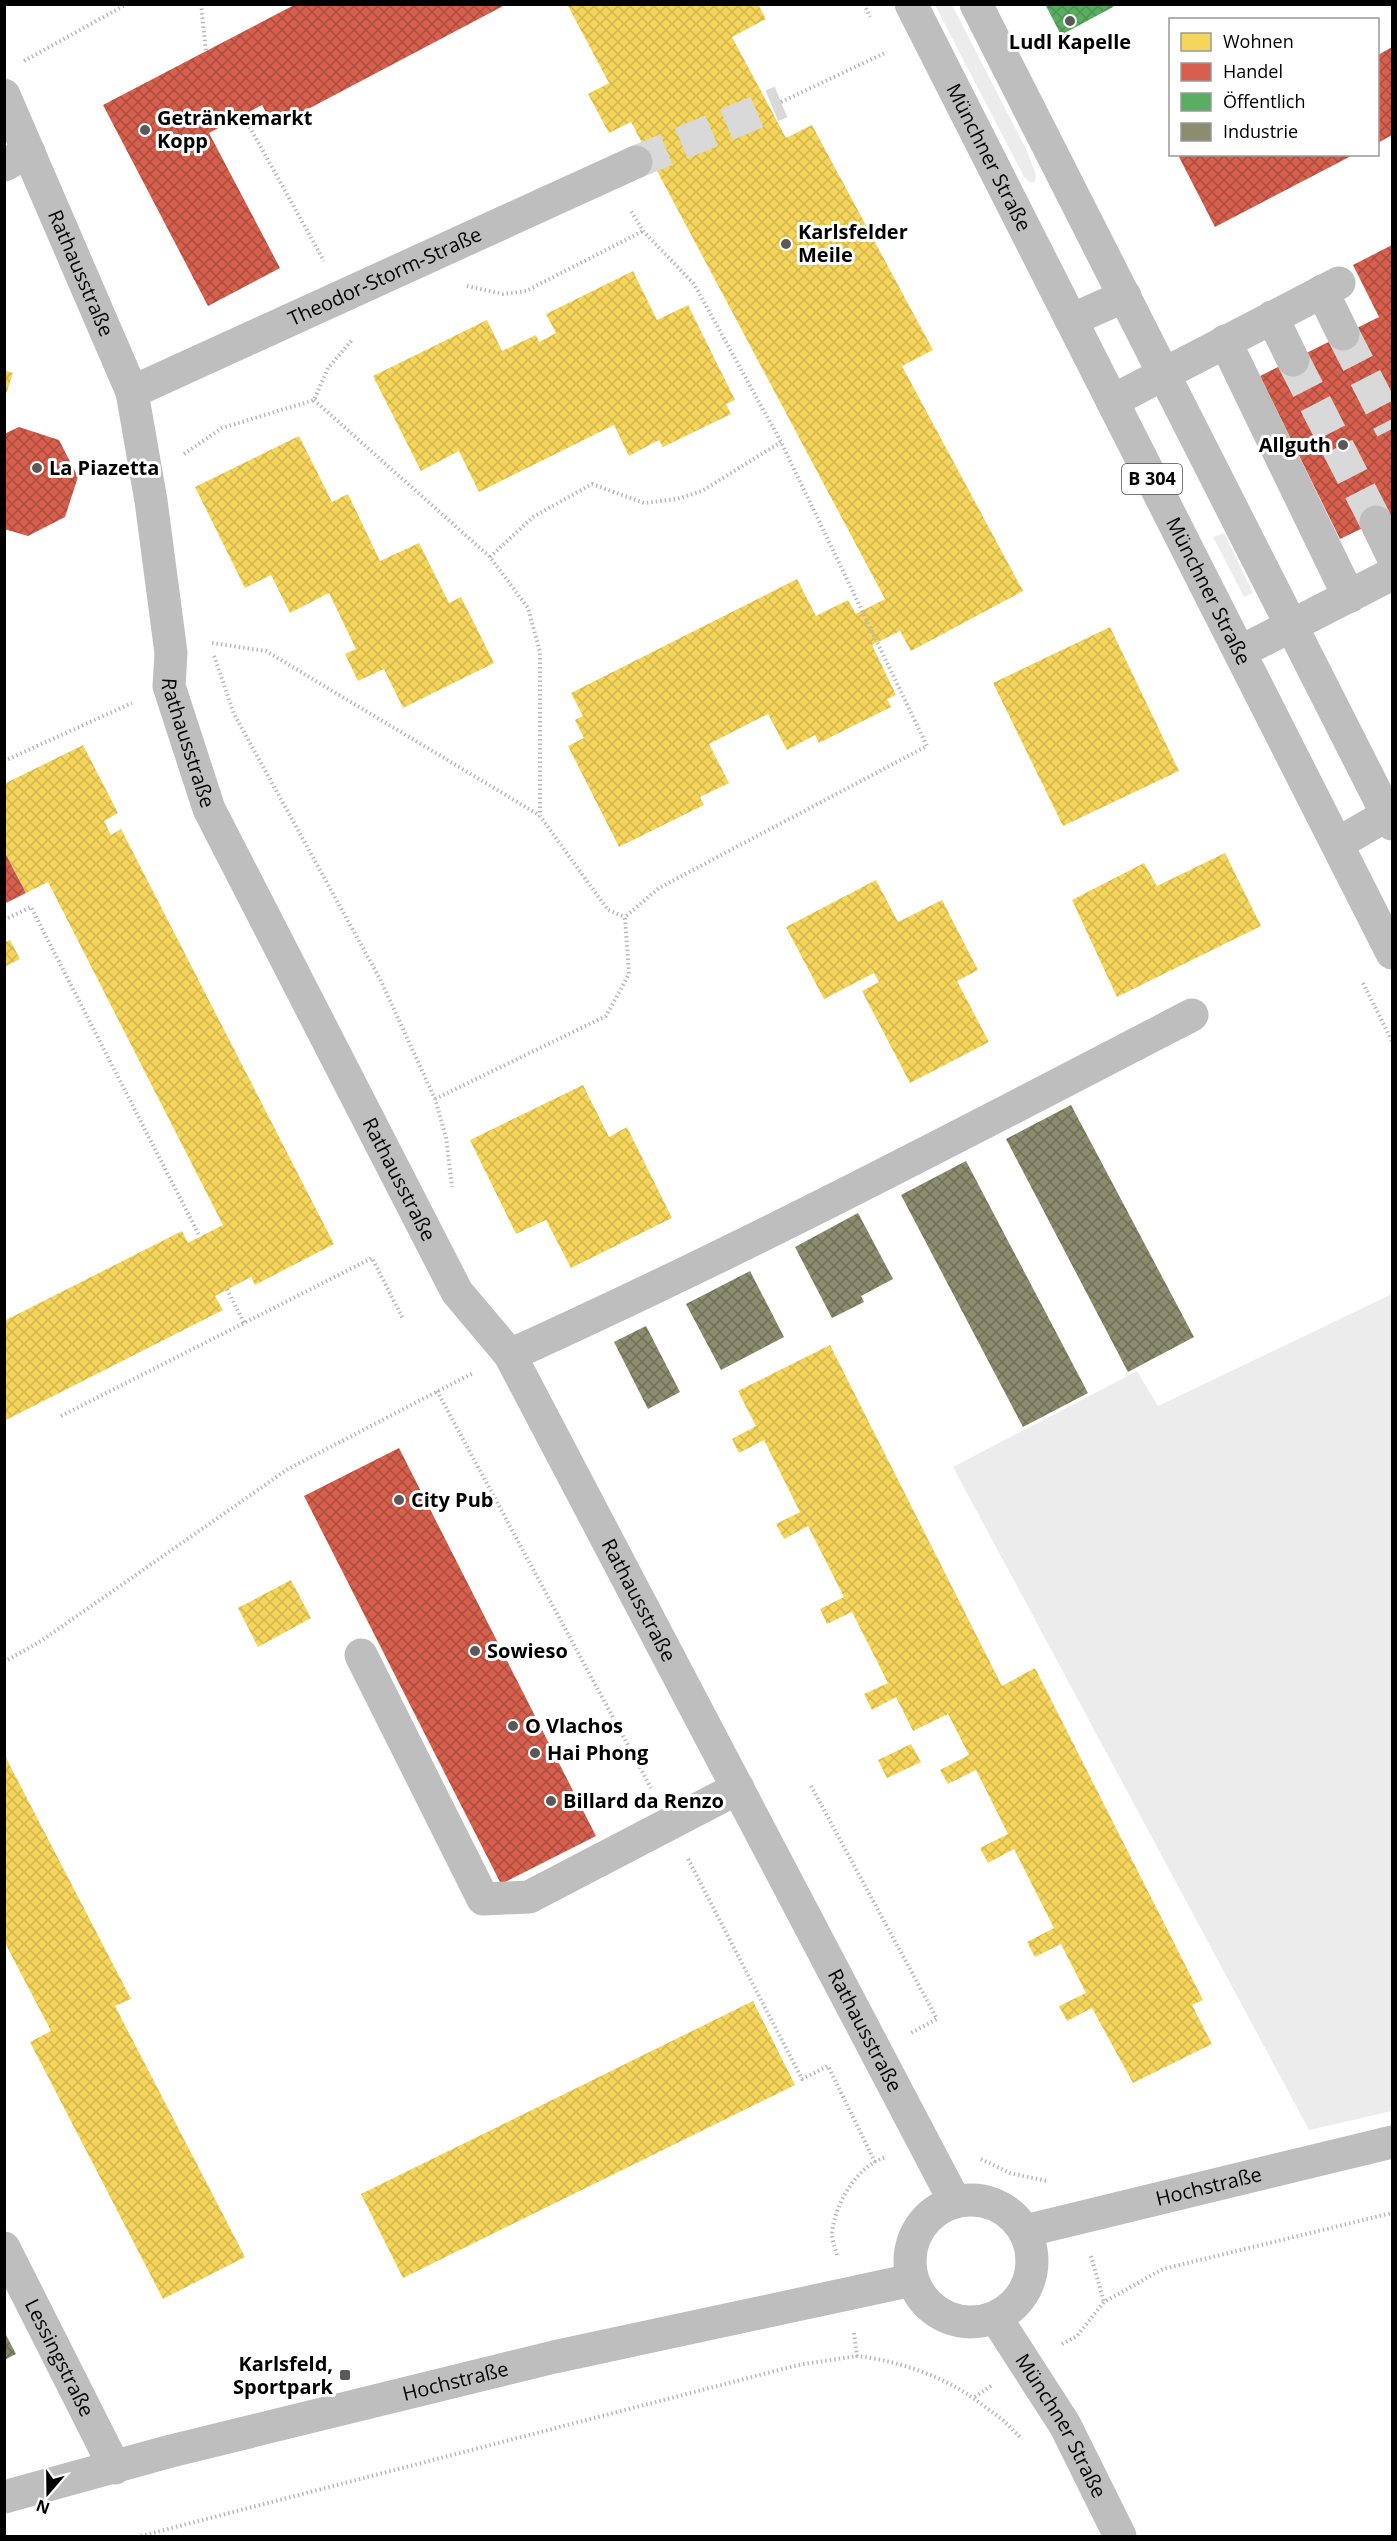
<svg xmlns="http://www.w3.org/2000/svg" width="1397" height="2541" font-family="'Open Sans',sans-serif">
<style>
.green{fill:#ececec}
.homes{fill:url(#homes-cross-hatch)}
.shops{fill:url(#shops-cross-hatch)}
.public{fill:url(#public-cross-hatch)}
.industry{fill:url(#industry-cross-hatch)}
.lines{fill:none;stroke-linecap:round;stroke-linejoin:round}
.minor-tunnel{stroke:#d9d9d9;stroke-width:33;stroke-dasharray:33 16;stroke-linecap:butt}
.path{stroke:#b9b9b9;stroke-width:4;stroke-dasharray:1.5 3;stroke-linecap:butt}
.minor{stroke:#bebebe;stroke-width:33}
.major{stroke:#bebebe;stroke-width:33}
.poi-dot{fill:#595959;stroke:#fff;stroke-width:2}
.labels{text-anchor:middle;stroke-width:6;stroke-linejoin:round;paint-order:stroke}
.shield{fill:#fff;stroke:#4c4c4c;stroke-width:1.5}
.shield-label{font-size:18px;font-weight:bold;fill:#000}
.poi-label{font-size:20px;font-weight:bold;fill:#000;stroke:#fff;text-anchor:start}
.street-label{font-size:20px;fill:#000;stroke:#fff}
</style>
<defs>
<pattern id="homes-cross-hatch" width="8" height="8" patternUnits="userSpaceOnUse" patternTransform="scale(1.5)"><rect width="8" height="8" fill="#f6d55c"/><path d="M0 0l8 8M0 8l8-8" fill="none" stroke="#d1b54e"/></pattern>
<pattern id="shops-cross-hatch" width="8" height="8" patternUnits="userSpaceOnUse" patternTransform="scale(1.5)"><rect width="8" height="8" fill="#d6604d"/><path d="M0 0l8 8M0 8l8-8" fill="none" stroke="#ab4d3e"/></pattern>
<pattern id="public-cross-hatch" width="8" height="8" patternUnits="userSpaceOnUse" patternTransform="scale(1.5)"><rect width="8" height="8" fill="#5aae61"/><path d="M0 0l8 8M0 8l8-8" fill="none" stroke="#4c9452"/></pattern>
<pattern id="industry-cross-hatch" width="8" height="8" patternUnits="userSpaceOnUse" patternTransform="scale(1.5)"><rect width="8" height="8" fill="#8c8c6e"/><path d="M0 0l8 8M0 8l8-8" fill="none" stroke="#707058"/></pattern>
</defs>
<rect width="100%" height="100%" fill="#fff"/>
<path class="green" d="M935,5H952L1027,151L1036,175L1035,181L1031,183L1024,177Z
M1224,533L1253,593L1244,597L1213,537Z
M1392,1294V2111L1309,2130L953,1467L1137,1371L1158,1406Z"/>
<path class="homes" d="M567,4H758L766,19L732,37L786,138L812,125L933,350L902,366L1023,591L911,651L900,631L872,645L896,695L887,699L891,707L819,743L815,735L787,750L768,714L709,744L729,783L700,797L704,805L619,847L568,746L584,738L575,720L583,716L571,693L797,579L816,616L848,600L856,614L885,599L631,122L609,133L588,94L609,83Z
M633,271L657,320L688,305L735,400L726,404L731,414L663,447L659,440L629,456L614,425L479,492L459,451L421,471L373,376L487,320L502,351L536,335L539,342L556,333L546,314Z
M4,370L13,373L5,397H4Z
M299,436L332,502L348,494L380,561L419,543L449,603L461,597L494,663L403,708L384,669L358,681L345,654L356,649L329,593L290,613L271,575L245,588L195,487Z
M1110,627L1179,771L1063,826L993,683Z
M83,745L118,813L104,821L111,835L121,829L334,1244L255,1285L251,1277L215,1296L223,1310L4,1421V1321L182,1231L188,1243L223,1225L48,882L26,893L4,851V784Z
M1225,853L1261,926L1117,997L1072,900L1144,863L1157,886Z
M876,880L898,922L942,900L978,970L957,981L989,1042L910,1083L862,991L879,982L874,973L824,999L786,927Z
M10,940L20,959L4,967V943Z
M583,1085L609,1137L627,1127L672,1218L571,1268L546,1220L516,1234L470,1140Z
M830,1345L1002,1686L1035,1668L1203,2000L1192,2005L1212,2044L1133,2083L1092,2008L1067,2021L1059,2006L1086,1993L1061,1944L1035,1957L1027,1942L1054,1928L1014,1849L988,1863L980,1848L1008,1834L976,1770L948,1784L940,1770L969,1755L948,1714L913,1731L896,1697L872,1710L864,1694L888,1683L852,1612L827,1624L820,1609L844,1597L808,1526L784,1539L776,1524L800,1512L764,1440L739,1453L732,1439L756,1426L738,1391Z
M291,1580L311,1618L258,1647L238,1608Z
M911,1744L921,1762L887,1778L878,1760Z
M4,1754L131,1999L115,2006L245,2257L163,2299L30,2042L51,2031L4,1941Z
M753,2001L795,2085L403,2278L361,2194Z"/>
<path class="shops" d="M296,4H507L274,127L262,105L209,133L280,268L208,306L103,105Z
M1392,47V135L1378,143V55Z
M1183,154H1355L1215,227L1179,157Z
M1392,245V514L1340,539L1260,376L1379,317L1353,265Z
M19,427L59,440L78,477L65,517L28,536L4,529V434Z
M4,851L26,893L4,904Z
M399,1448L596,1836L501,1884L304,1496Z"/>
<path class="public" d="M1045,4H1114L1113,7L1061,35Z"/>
<path class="industry" d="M1071,1105L1194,1337L1128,1372L1006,1139Z
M966,1161L1088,1393L1023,1427L901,1195Z
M858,1213L893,1279L861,1296L864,1302L832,1318L795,1247Z
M750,1271L784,1337L721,1370L686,1304Z
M646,1326L680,1392L648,1409L614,1342Z
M4,2331L16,2354L4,2360Z"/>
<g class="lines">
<path class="minor-tunnel" d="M636,162L781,102
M1343,334L1392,429
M1293,360L1376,522"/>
<path class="path" d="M201,4L206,52
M864,4L870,17
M24,61L127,4
M781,102L887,52
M243,115L324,261
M467,286L503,294L526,291L643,231
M314,400L490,557L528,608L540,652V816L608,910L625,917
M184,454L222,428L314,400L328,368L352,340
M490,557L533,517L592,484L644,503L677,499L702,491L781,442
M212,643L266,651L539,815
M214,656L234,714L380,979L435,1099L446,1137L452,1187
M4,761L132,703
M4,920L31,907L200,1237
M1363,983L1392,1041
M435,1099L606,1016L629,974L625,917L659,888L927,746L781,442L694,284L643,231L630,209
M227,1289L244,1323
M437,1391L651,1788
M61,1416L372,1258L403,1319
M4,1662L41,1641L288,1469L473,1373
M811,1786L937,2019L911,2033
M688,1859L802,2079L828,2066L875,2162
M981,2159L1010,2173L1047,2181
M837,2255C835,2248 832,2240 832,2233C835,2203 857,2166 886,2157
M1091,2256L1104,2302
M854,2333L857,2356C898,2361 940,2375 973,2398
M1062,2344L1077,2336L1104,2302L1163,2269L1392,2213
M991,2386L973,2398L1003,2420L1022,2439
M141,2536L798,2365L857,2356"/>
<g class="minor">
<path id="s1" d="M4,95L132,392L151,501L171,653L169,686L209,809L457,1292L510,1355L955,2202"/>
<path d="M4,165L29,152"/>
<path d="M1322,291L1343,334"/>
<path d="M1272,317L1293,360"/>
<path d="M1225,341L1349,597"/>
<path id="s2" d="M132,392L636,162"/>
<path d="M1112,401L1339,283"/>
<path d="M1376,522L1392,555"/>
<path d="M1240,652L1392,574"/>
<path d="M1337,844L1392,812"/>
<path d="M510,1355C742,1250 967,1132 1192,1015"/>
<path d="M361,1655L483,1899L529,1897L738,1788"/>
<circle cx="971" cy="2261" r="61"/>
<path id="s3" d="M1025,2231L1392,2142"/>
<path id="s4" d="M4,2248L115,2468"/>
<path id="s5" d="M996,2318L1065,2425L1120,2536"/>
<path id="s6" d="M4,2497L171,2451L554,2357L912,2280"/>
</g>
<g class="major">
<path id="s7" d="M911,4L1392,953"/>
<path d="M976,4L1392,824"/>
<path d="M1071,320L1125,296"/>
</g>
</g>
<g class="poi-dot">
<circle cx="1070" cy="21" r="6"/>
<circle cx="145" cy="130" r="6"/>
<circle cx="786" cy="244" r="6"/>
<circle cx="1343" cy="445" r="6"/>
<circle cx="37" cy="468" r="6"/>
<circle cx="399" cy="1500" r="6"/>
<circle cx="475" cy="1651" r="6"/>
<circle cx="513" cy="1726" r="6"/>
<circle cx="535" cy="1753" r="6"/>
<circle cx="551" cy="1801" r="6"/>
<rect x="339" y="2369" width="12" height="12" rx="3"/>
</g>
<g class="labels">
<rect class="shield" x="1122" y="464" width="60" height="30" rx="4.5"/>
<g class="shield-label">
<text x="1152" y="485">B 304</text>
</g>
<g class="poi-label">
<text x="1070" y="49" text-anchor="middle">Ludl Kapelle</text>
<text x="157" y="125">Getränkemarkt<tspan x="157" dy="23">Kopp</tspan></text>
<text x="798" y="239">Karlsfelder<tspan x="798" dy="23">Meile</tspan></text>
<text x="1331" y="452" text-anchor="end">Allguth</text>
<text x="49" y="475">La Piazetta</text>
<text x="411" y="1507">City Pub</text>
<text x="487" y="1658">Sowieso</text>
<text x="525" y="1733">O Vlachos</text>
<text x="547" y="1760">Hai Phong</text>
<text x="563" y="1808">Billard da Renzo</text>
<text x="333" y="2371" text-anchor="end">Karlsfeld,<tspan x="333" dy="23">Sportpark</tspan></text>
</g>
<g class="street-label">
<text dy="7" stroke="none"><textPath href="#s7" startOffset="172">Münchner Straße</textPath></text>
<text dy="7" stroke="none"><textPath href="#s1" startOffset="194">Rathausstraße</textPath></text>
<text dy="7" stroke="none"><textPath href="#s2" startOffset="278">Theodor-Storm-Straße</textPath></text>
<text dy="7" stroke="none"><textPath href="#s7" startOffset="658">Münchner Straße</textPath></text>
<text dy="7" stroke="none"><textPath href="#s1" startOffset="680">Rathausstraße</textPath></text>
<text dy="7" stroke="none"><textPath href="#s1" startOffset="1166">Rathausstraße</textPath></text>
<text dy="7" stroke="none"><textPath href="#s1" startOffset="1652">Rathausstraße</textPath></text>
<text dy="7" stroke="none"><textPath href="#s1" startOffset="2138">Rathausstraße</textPath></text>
<text dy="7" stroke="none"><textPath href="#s3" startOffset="189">Hochstraße</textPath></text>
<text dy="7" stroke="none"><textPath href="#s4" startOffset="123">Lessingstraße</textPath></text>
<text dy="7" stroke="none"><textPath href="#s6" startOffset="466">Hochstraße</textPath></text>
<text dy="7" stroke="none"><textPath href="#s5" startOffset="126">Münchner Straße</textPath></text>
</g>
</g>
<rect width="1397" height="2541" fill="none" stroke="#000000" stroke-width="12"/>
<rect x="1169" y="18" width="210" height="138" fill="#ffffff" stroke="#999999" stroke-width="1.5"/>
<rect x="1181" y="33" width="30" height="18" fill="#f6d55c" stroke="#999999" stroke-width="1.5"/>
<text x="1223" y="48" font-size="18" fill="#000000">Wohnen</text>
<rect x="1181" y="63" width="30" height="18" fill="#d6604d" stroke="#999999" stroke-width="1.5"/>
<text x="1223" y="78" font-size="18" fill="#000000">Handel</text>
<rect x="1181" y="93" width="30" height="18" fill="#5aae61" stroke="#999999" stroke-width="1.5"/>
<text x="1223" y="108" font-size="18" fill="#000000">Öffentlich</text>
<rect x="1181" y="123" width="30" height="18" fill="#8c8c6e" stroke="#999999" stroke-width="1.5"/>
<text x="1223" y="138" font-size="18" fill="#000000">Industrie</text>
<g transform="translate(48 2493) rotate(200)" stroke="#ffffff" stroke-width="4.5" paint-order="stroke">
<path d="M0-4.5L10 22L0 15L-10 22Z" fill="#000000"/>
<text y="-9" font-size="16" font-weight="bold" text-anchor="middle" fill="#000000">N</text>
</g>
</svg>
